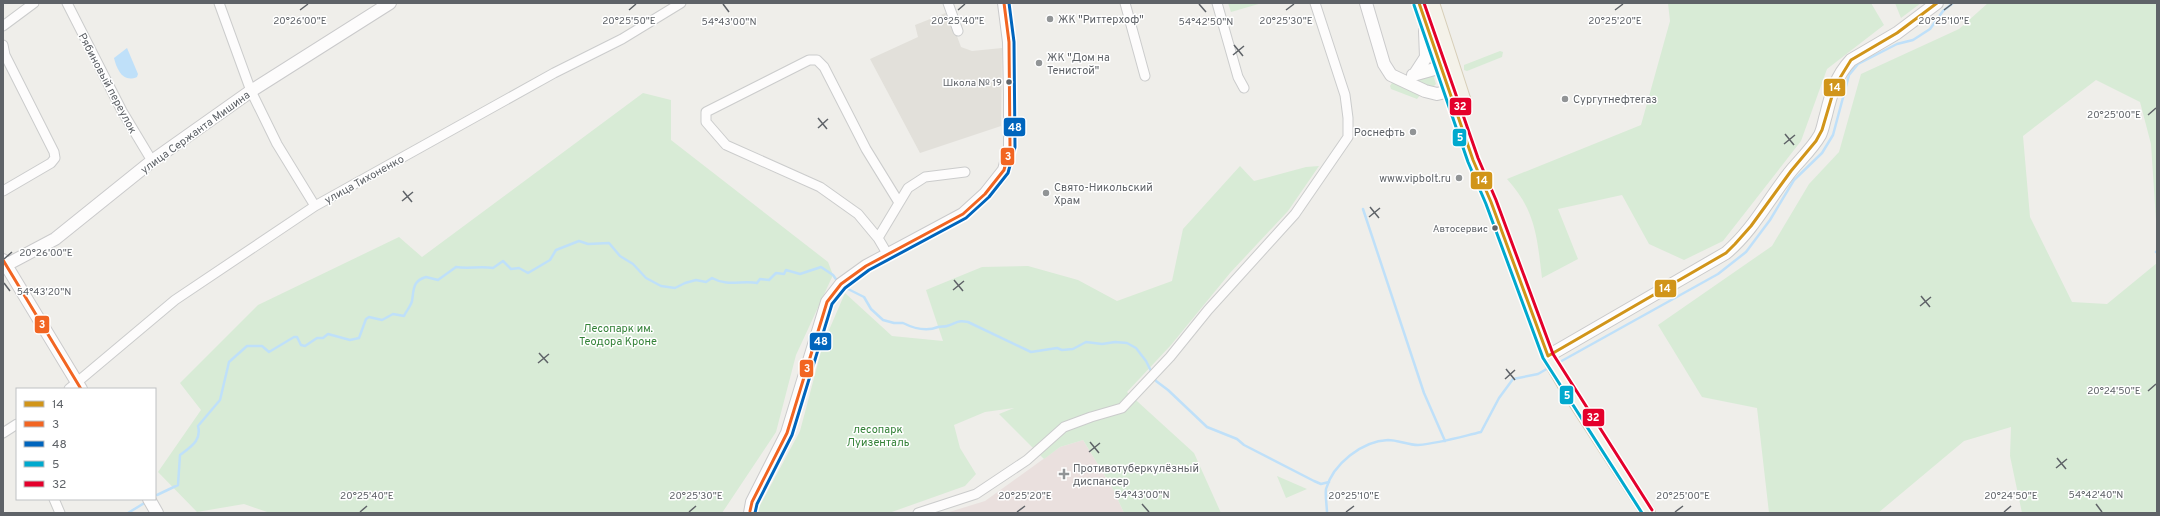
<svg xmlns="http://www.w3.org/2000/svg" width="2160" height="516" font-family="Overpass,sans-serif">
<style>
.education{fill:#e2e0da}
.medical{fill:#eae0de}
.green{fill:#d8ebd6}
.water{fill:#bfe0f9}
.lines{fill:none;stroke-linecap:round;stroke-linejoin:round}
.stream{stroke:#bfe0f9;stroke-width:2.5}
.street-casing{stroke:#cbcccc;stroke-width:11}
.secondary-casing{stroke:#cacacb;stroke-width:14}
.primary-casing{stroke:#d7ceb8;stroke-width:16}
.street{stroke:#fdfcfc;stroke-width:9}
.secondary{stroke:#fdfcfc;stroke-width:12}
.primary{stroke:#f4f2e9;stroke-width:14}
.bus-1-casing{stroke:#fff;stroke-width:6}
.bus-2-casing{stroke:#fff;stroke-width:6}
.bus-3-casing{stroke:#fff;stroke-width:6}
.bus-4-casing{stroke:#fff;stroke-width:6}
.bus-5-casing{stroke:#fff;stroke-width:6}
.bus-1{stroke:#d1951a;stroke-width:3}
.bus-2{stroke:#f26522;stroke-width:3}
.bus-3{stroke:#0065bd;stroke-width:3}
.bus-4{stroke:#00a9ce;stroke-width:3}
.bus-5{stroke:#e4002b;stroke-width:3}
.ticks{fill:none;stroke:#5f6368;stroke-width:1.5}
.poi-dot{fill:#919496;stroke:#fff;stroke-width:1.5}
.bus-dot{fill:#5f6368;stroke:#fff;stroke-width:1.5}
.labels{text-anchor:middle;stroke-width:3;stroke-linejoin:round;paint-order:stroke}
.bus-label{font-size:10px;fill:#5f6368;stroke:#fff;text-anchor:end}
.poi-label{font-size:11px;fill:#5f6368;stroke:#fff;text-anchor:start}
.street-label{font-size:11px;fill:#5f6368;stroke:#fff}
.park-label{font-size:11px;fill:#348238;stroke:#fff}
.ticks-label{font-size:10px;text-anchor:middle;fill:#5f6368;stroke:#fff;stroke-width:3;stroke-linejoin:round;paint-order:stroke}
.line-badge{stroke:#fff;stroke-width:1.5}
.badge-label{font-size:11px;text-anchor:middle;font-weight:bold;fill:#fff}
</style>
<rect width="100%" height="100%" fill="#efeeea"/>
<path class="education" d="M948,12L961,47L972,51L1002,48L1001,126L920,153L870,59L918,37L915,25Z"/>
<path class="medical" d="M1083,440L1113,489L1124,513H946L985,501L1060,447Z"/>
<path class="green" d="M1228,3H1262L1231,12Z
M1668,3H1871L1884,25L1827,69L1801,141L1723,241L1684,260L1649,244L1622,195L1558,209L1578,259L1542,278C1537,237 1536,211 1507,179L1641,125L1670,21Z
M1895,3H1921L1901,18Z
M1988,3H2157V235L2151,144L2140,102L2096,80L2023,136L2030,217L2072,302L2107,304L2157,263V513H2022L2010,456L2011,427L1964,441L1878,513H1769L1757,408L1702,397L1658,325L1772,246L1809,184L1839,152L1861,74L1959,29Z
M1500,51L1503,52L1502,57L1467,71L1464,70V65Z
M1433,75L1436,84L1433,87L1411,80Z
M1392,83H1394L1420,95L1417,99L1391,89L1390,86Z
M643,93L671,100V140L828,262L833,275L796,355L776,432L722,513H270L244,504L197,512L158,472L201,410L180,383L258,305L399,237L422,257Z
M1240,166L1254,181L1306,167L1319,166L1288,211L1230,273L1171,345L1127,392L1194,453L1221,513H1124L1113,489L1083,440L1060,447L1044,459L999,414L1014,408L985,412L954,425L960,448L976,474L965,486L889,513H758L757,511L800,431L823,344L845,293L892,336L943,341L926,290L982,267L1028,266L1078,280L1117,301L1172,281L1183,229Z
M1277,476L1307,489L1286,498Z"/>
<path class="water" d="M127,48L138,74L137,77C123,83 117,70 114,58Z"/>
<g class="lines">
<path class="stream" d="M1363,209L1424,393L1445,441
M2156,252L2157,251
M846,288L864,297L871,309L883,320L894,323H903C913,328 926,332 938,327C941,326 944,327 947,326C957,323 956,320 968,322L1031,352L1057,348L1062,350L1073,349L1086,342L1102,344L1115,342L1127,343L1136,348L1146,361L1156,381L1168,390L1207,427L1237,439L1244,445L1314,481L1321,484L1329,482
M1558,363L1718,274L1746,252L1770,220L1794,180L1822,153L1833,135L1849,75L1858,64L1897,44L1913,40L1930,29L1943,11L1953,3
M157,495L178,485L180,455C190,447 202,441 198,426L220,400L229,362L247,346H262L269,352L294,337H297L301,345L305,346L317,338H323L328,334L350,340L359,338L366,319L369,317L382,320L393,314L404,316C406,311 411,306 412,301C414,290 412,281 426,277L438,280L456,267C468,269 480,266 493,268L503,261L511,269L519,268L528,273L550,260L556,250L579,241L588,244L609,243L620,256L633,264L646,278L661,286L675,288L685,283L696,280L706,282L712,278C728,287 742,280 757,283L760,279L769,280L776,273L784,274L786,270L800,274L821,267L833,275L838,282
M128,513L146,502
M1327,513C1327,506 1325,496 1326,489C1333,464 1362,441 1388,440C1398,440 1408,445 1418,445C1440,443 1460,437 1481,432L1499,398L1513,379L1538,374L1550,367"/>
<g class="street-casing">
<path id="street" d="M67,3L122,111L152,161
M219,3L251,91L277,144L315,206
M948,3L958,31
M1125,3L1145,76
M1217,3L1238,77L1244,88
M3,26L34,3
M3,45L5,55L54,152L55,158L51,163L3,191
M878,238L858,214L820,187L726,145L706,122V112L809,60H817L824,67L866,149L898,201
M888,255L878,238L908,188L925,177L965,172
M69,389L175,300L315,206L554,73L622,39L681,3
M3,433L17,424
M54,499L60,513
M918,513L976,494L1027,460L1064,427L1091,417L1122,408L1170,357L1208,310L1295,214L1348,137V118L1345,95L1315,3"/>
</g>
<g class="secondary-casing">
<path id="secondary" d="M1366,3L1384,64L1391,75L1425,91L1437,94L1450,91
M1415,74L1426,57L1425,31
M1413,75L1449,65
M3,260L81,389
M6,265L55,239L152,161L251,91L390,3
M1548,356L1726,253C1752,231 1767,202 1787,176C1797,162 1811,151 1820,135C1823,129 1824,121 1826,115C1831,94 1836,76 1851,60L1897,33L1937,3
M149,499L157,513
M750,513L752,502L787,433L827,302L841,284L866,266L963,214L985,194L1004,170L1010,147V95L1009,42L1004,3"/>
</g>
<g class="primary-casing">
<path id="primary" d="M1419,3L1473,160L1491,202L1548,356L1566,387L1648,513
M1432,3L1465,105"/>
</g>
<use href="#street" class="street"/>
<use href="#secondary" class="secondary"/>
<use href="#primary" class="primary"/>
<g class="bus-1-casing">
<path id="bus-1" d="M1419,3L1473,160L1491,202L1548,356
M1548,356L1726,253L1735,244L1751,226L1791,171L1816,141L1822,130L1835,86L1851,60L1897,33L1937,3"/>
</g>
<g class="bus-2-casing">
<path id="bus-2" d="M3,260L81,389
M750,511L752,502L787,433L827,302L841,284L866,266L963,214L985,194L1004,170L1010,147L1009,42L1004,3"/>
</g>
<g class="bus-3-casing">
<path id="bus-3" d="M755,513L757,504L792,435L832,304L845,288L869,270L966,218L989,197L1008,173L1015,147L1014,42L1009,3"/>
</g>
<g class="bus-4-casing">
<path id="bus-4" d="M1414,5L1468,162L1486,204L1543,358L1642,513"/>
</g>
<g class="bus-5-casing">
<path id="bus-5" d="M1424,3L1478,158L1496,200L1553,354L1652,510"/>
</g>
<use href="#bus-1" class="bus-1"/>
<use href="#bus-2" class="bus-2"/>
<use href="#bus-3" class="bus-3"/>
<use href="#bus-4" class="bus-4"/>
<use href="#bus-5" class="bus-5"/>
</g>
<path class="ticks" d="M723,4L729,12M1199,4L1206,12M300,10L308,4M629,10L636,4M958,10L965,4M1286,10L1294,4M1615,10L1623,4M1944,10L1952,4M1234,45L1243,56M1233,55L1244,46M2148,115L2156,108M818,118L827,129M818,128L828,119M1785,134L1794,145M1784,144L1795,135M403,191L412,202M402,201L413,192M1370,207L1379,218M1369,217L1380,208M4,259L12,252M954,280L963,291M4,283L10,291M953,290L964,281M1921,296L1930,307M1920,306L1931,297M539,353L548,363M538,363L549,354M1506,369L1515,380M1505,379L1515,370M2148,391L2156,384M1090,442L1099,453M1089,452L1100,443M2057,458L2066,469M2056,468L2067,459M1142,504L1149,512M2096,504L2102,512M360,512L367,506M689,512L696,506M1017,512L1025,506M1346,512L1354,506M1675,512L1683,506M2004,512L2011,506"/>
<g class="poi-dot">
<circle cx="1050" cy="19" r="4"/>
<circle cx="1039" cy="63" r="4"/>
<circle cx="1565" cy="99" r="4"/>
<circle cx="1413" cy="132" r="4"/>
<circle cx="1459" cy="178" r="4"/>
<circle cx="1046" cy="193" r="4"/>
<path d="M1062 468h4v4h4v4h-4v4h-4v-4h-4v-4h4z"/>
</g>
<g class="bus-dot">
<circle cx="1009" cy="82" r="3.5"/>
<circle cx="1495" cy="228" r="3.5"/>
</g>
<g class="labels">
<g class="bus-label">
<text x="1002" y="86">Школа № 19</text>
<text x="1488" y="232">Автосервис</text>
</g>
<g class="poi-label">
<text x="1058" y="23">ЖК "Риттерхоф"</text>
<text x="1047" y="61">ЖК "Дом на<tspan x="1047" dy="13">Тенистой"</tspan></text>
<text x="1573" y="103">Сургутнефтегаз</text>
<text x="1405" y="136" text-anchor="end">Роснефть</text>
<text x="1451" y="182" text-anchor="end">www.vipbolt.ru</text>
<text x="1054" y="191">Свято-Никольский<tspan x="1054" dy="13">Храм</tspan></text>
<text x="1073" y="472">Противотуберкулёзный<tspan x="1073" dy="13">диспансер</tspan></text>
</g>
<g class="street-label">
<text transform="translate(108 83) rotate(62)" y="4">Рябиновый переулок</text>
<text transform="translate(195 132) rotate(-36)" y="4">улица Сержанта Мишина</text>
<text transform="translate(364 179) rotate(-29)" y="4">улица Тихоненко</text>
</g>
<g class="park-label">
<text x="618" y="332">Лесопарк им.<tspan x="618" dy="13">Теодора Кроне</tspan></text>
<text x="878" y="433">лесопарк<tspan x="878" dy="13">Луизенталь</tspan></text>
</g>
</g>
<g class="ticks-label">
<text x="300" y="24">20°26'00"E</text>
<text x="629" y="24">20°25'50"E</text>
<text x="958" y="24">20°25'40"E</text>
<text x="1286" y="24">20°25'30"E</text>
<text x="1615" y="24">20°25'20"E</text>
<text x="1944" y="24">20°25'10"E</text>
<text x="729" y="25">54°43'00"N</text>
<text x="1206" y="25">54°42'50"N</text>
<text x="2114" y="118">20°25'00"E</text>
<text x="46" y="256">20°26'00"E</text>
<text x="44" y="295">54°43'20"N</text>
<text x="2114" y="394">20°24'50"E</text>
<text x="1142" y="498">54°43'00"N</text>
<text x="2096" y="498">54°42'40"N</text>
<text x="367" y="499">20°25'40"E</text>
<text x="696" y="499">20°25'30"E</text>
<text x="1025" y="499">20°25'20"E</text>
<text x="1354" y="499">20°25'10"E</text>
<text x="1683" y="499">20°25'00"E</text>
<text x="2011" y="499">20°24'50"E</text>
</g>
<g class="line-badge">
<rect x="1823" y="78" width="23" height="19" rx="4" fill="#d1951a"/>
<rect x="1449" y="97" width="23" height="19" rx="4" fill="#e4002b"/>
<rect x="1003" y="117" width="23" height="20" rx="4" fill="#0065bd"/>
<rect x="1452" y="128" width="15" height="19" rx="4" fill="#00a9ce"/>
<rect x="1000" y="147" width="15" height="19" rx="4" fill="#f26522"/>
<rect x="1470" y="171" width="23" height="19" rx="4" fill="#d1951a"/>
<rect x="1654" y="279" width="23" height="19" rx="4" fill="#d1951a"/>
<rect x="34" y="315" width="16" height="19" rx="4" fill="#f26522"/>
<rect x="809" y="332" width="23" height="19" rx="4" fill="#0065bd"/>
<rect x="799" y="359" width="15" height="19" rx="4" fill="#f26522"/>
<rect x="1559" y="385" width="15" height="20" rx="4" fill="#00a9ce"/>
<rect x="1582" y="408" width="23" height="19" rx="4" fill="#e4002b"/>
</g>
<g class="badge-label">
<text x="1835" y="91">14</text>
<text x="1460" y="110">32</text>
<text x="1015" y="131">48</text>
<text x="1460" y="141">5</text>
<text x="1008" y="160">3</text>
<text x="1482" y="184">14</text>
<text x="1665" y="292">14</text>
<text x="42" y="328">3</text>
<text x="821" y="345">48</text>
<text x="807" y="372">3</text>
<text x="1567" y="399">5</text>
<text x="1593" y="421">32</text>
</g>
<rect width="2160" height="516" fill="none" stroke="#5f6368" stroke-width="8"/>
<rect x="16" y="388" width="140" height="112" fill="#ffffff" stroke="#bfc1c3"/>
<rect x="24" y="401" width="20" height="6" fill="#d1951a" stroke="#bfc1c3"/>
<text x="52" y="408" font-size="12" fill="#5f6368">14</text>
<rect x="24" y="421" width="20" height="6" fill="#f26522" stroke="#bfc1c3"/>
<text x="52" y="428" font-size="12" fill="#5f6368">3</text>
<rect x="24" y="441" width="20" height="6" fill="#0065bd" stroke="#bfc1c3"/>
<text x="52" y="448" font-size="12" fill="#5f6368">48</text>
<rect x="24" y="461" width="20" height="6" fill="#00a9ce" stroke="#bfc1c3"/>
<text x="52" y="468" font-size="12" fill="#5f6368">5</text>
<rect x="24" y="481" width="20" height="6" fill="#e4002b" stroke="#bfc1c3"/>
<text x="52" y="488" font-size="12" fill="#5f6368">32</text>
</svg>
